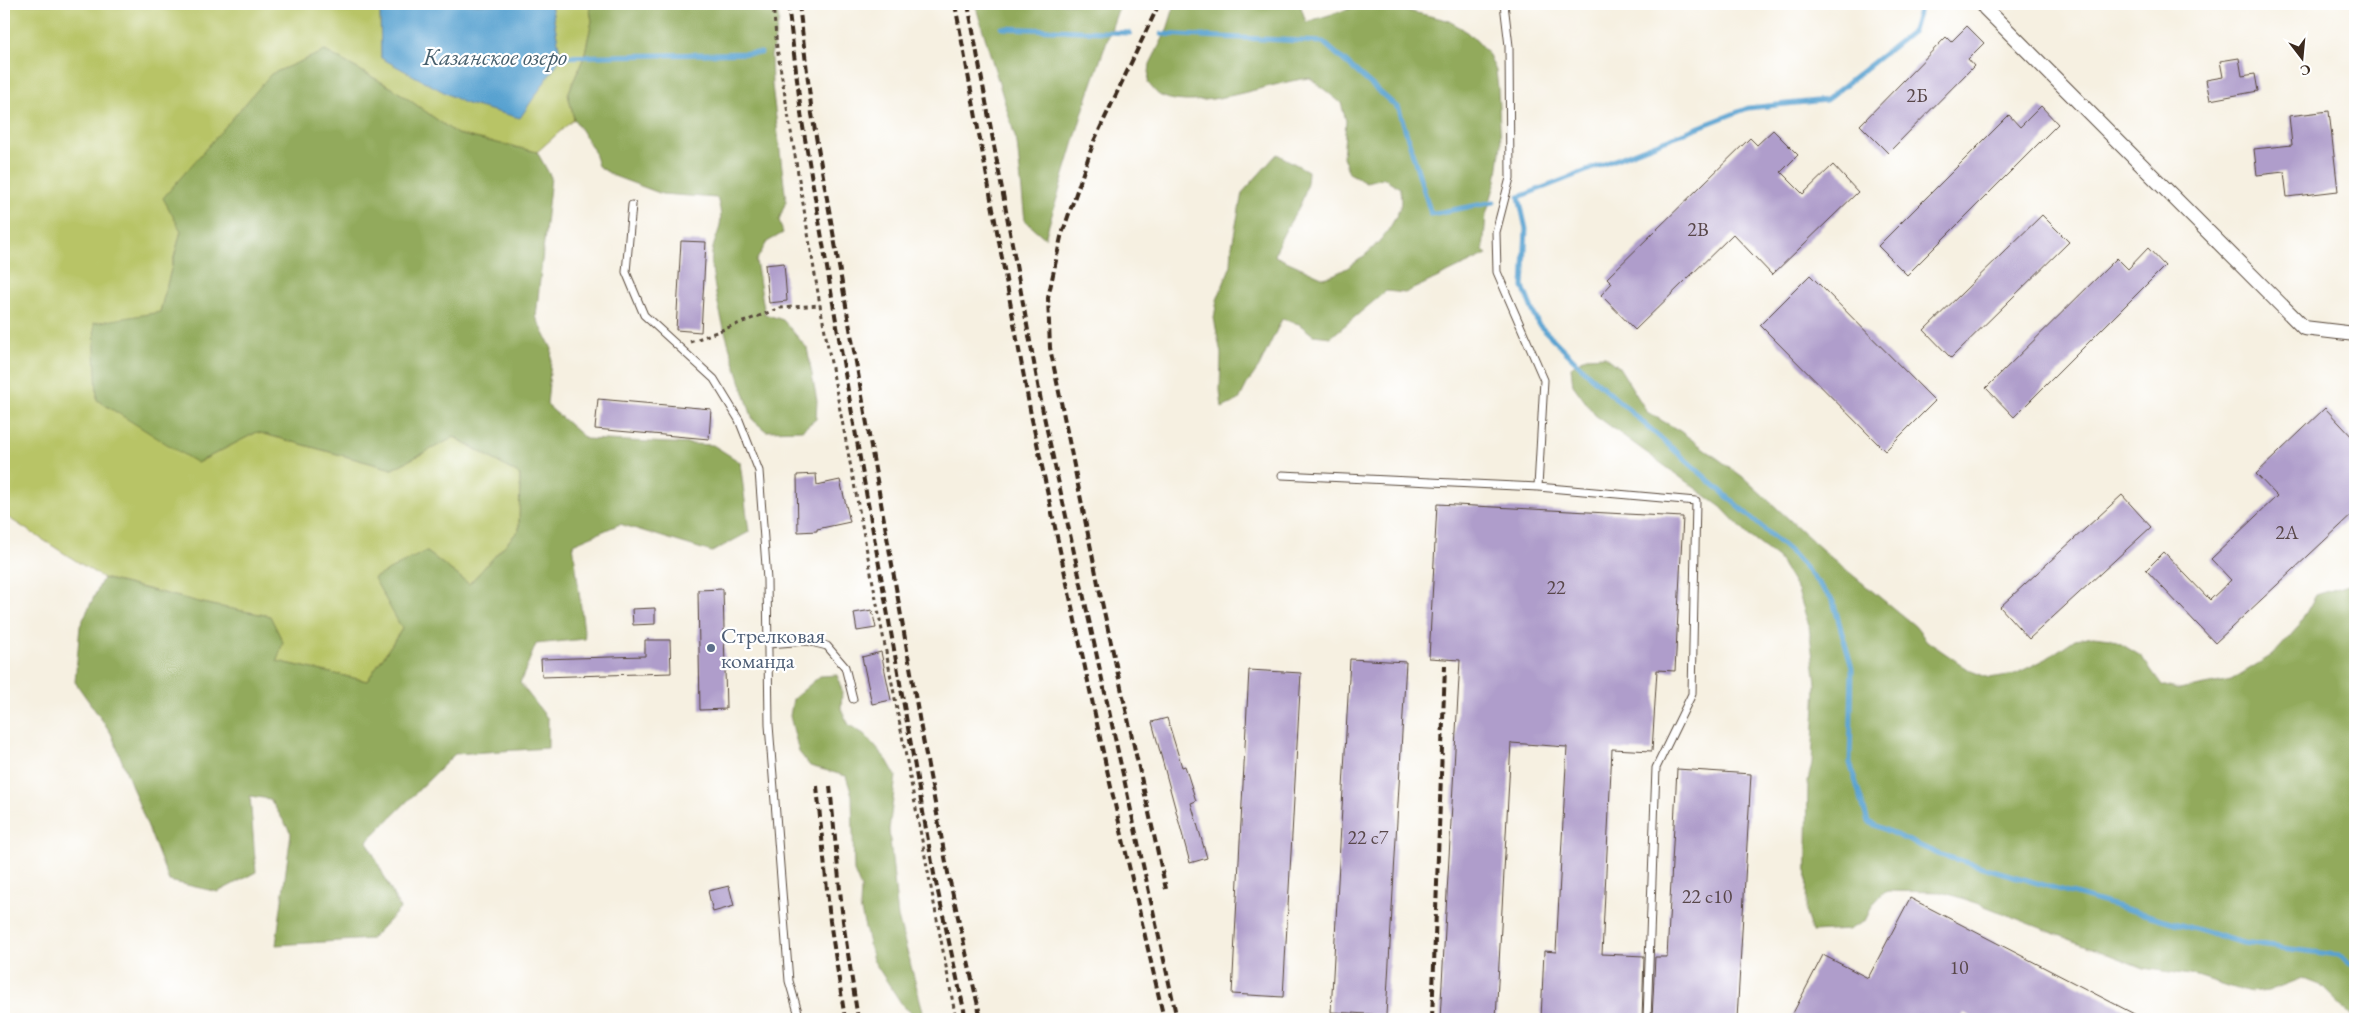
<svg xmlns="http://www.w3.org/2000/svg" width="2359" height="1023" font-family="'EB Garamond',serif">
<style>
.green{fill:#b8c466;stroke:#7a7742}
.forest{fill:#92aa5b;stroke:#666a3c}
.water{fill:#59a2d0;stroke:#4a6677}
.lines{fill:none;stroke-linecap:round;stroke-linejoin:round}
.stream{stroke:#59a2d0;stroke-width:5}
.building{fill:#af9dcb}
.service-casing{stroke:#57483b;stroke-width:9}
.minor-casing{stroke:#57483b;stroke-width:16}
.path{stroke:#57483b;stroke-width:3;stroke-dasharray:4 4;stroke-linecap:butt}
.service{stroke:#fff;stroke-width:7}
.minor{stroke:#fff;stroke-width:14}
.rail{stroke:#3b2a1e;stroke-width:4;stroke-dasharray:8 4;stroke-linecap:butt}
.service-dot{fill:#5c6f8a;stroke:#fff;stroke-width:2}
.labels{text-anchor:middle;stroke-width:4.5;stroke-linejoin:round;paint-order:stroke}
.number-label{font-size:20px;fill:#584749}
.service-label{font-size:22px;fill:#4e5e75;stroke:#fff;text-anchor:start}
.water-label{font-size:24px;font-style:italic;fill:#48606e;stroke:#fff}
</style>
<rect width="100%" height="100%" fill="#fff"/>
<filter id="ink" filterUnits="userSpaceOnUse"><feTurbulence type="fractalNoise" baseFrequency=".02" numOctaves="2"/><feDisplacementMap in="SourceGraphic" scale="10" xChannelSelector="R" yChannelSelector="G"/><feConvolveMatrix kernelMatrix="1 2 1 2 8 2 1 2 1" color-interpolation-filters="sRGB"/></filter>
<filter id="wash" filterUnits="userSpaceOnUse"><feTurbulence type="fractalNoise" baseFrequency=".0096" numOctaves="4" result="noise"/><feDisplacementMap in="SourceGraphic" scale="20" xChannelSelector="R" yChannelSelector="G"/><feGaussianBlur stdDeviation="1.12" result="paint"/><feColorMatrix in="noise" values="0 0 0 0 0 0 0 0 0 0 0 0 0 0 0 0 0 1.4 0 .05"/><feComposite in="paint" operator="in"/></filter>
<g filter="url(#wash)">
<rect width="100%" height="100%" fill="#f6f0e1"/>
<path class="green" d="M4,4H374L380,9L381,58H561L551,4H589L592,21L584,57L568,94L574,119L537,152L457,134L394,89L325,51L181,231L160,312L197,463L257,432L392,469L454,437L520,475L519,530L469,584L426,551L402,629L367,681L277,661L270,616L211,605L103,578L4,515Z"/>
<path class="forest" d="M589,4H776L779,20L771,56L772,85L786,201L779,220L783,233L767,242L756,261L765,314L783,320L807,348L817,401L816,419L802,430L766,431L753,420C737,370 718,320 712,268C708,237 729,232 717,198L662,194L614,176L598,166L593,149L574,119L568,94L584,57L592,21Z
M975,4H1120L1088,95L1045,238L1025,221L1017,143Z
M1175,4H1300L1306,22L1359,6L1378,4L1447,20L1463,29L1477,41L1489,55L1496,71L1498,89L1501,145L1496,181L1486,215L1483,251L1487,254L1405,293L1386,291L1331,337L1313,335L1299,324L1282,319L1259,367L1247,384L1239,400L1222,408L1220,390L1221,354L1214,318L1217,300L1231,265L1232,246L1242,193L1277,154L1308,171C1307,211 1284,220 1275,256L1324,278C1355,269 1389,239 1400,207C1402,201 1400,194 1400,188L1384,178L1366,182L1349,173L1343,157L1346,121L1341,103L1310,78C1270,82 1198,113 1161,96C1156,94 1152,87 1148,83L1150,64L1167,30Z
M325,51L394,89L457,134L537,152L551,177L536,317L552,349L547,405L586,439L713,445L740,462L749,532L712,552L620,524L573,544L585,639L536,644L520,683L548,719V748L455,754L367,841L400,909L371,939L276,945L291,833L270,799L250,796L256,872L218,892L169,881L111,733L75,682L80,626L103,578L211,605L270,616L283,642L277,661L367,681L402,629L374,578L426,551L469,584L519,530L520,475L455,437L392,469L257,432L197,463L97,400L94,323L160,312L181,231L163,198L271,74Z
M1605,356L1619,367L1647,412L1680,431L1743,477L1827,554L1915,626L1927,641L1971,671L1989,678L2015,674L2046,659L2075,639L2093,636L2111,638L2141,656L2162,685L2179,690L2231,680L2274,654L2298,627L2316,595L2355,583V1019L2320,985L2302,978L2268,991L2250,993L2197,976L2143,968L1977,903L1942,892L1885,891L1873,904L1865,921L1848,930L1812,932L1806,914L1808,781L1812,763L1816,684L1809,626L1798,591L1779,559L1749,536L1721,507L1595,415L1573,385L1571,367L1586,357Z
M837,675L842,691L841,709L849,725L864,734L887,760L896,776L889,830L898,917L925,1019H919L903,1006L873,960L860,907L861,888L854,871L852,795L846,776L810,766L799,752L790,716L793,699L820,676Z"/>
<path class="water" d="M374,4H551L561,58L520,118L464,103L381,58L380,9Z"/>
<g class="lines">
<path class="stream" d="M1921,4L1913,31L1826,100L1748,108L1519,197L1526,229L1523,287L1538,324L1589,375L1797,558L1833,601L1852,668L1850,763L1868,822L1938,854L2243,943L2338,955L2355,966
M1002,28L1130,33
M1161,34L1323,42L1399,109L1431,214L1494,202
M556,57L761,53"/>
</g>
<g id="blocks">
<path class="building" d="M1967,26L1984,43L1968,59L1974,66L1888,153L1860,125L1946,37L1951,42Z
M2239,58L2242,76L2255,74L2258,91L2210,100L2206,80L2223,77L2220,61Z
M2041,106L2058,124L1907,275L1878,246L2009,115L2020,127Z
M2329,111L2338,191L2287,197L2284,172L2257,175L2254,149L2292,145L2289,116Z
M1773,130L1798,155L1781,172L1803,194L1833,165L1858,192L1772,275L1733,234L1635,330L1601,295L1612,283L1607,278L1750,138L1757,145Z
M2042,215L2069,242L1951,358L1924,330Z
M681,241L706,242L701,332L676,330Z
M2148,248L2165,266L2014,417L1986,388L2117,258L2128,269Z
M784,263L787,301L769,303L765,265Z
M1810,275L1935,401L1885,451L1760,325Z
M598,399L711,409L709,439L595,429Z
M2325,408L2355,440V512L2215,643L2146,570L2164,552L2210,600L2231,580L2211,559L2277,496L2256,474Z
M816,474L817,485L840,480L850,522L817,529V531L798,532L797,475Z
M2122,495L2151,527L2029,639L2000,607Z
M1437,504L1683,517L1675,671L1657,670L1652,751L1612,749L1602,954L1644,956L1642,1019H1541L1544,951L1556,952L1567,747L1511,743L1496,1019H1440L1460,660L1429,658Z
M723,589L726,709L700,710L698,590Z
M655,608V624L633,625L632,609Z
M872,610L876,628L857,631L854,613Z
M645,640H670L671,673L542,677L541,659L645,656Z
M881,652L891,700L872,704L862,657Z
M1350,659L1406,662L1386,1015L1331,1012Z
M1249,670L1301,673L1283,997L1232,994Z
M1167,718L1182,767L1185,766L1196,801L1191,803L1207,858L1190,863L1152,722Z
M1677,769L1751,774L1737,1019H1652L1655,957H1667Z
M729,886L734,906L713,912L708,891Z
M1910,898L2076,984L2144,1019H1977L1964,1013L1961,1019H1790L1823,955L1868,978Z"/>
</g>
</g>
<g filter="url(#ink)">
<use href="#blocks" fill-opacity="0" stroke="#57483b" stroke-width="1"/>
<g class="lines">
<g class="service-casing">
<path id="service" d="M1504,4L1509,46L1510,178L1496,232L1497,272L1544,380L1538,487L1696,501L1692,694L1656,768L1647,1019
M632,205L626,272L644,315L714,379L739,420L759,471L767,580L769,725L789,981L800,1019
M1282,475L1538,487
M768,644L807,641L827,646L845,667L853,699"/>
</g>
<g class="minor-casing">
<path id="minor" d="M1985,8L2304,328L2355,334"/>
</g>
<path class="path" d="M773,4L777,48L820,305L956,1019
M690,342L780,308L820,305"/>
<use href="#service" class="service"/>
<use href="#minor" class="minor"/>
<path class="rail" d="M788,4L802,121L848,391L934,874L966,1019
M799,4L812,114L920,723L948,873L981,1019
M955,4L1031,415L1105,761L1164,1019
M968,4L1043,412L1177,1019
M1159,4L1094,141L1061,237L1048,298L1050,348L1101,598L1166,889
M817,786L830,921L845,1019
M830,786L843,921L858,1019
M1432,1019L1445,666"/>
</g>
</g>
<circle class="service-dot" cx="711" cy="648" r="5"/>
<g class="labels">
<g class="number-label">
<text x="1917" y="102">2Б</text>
<text x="1698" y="236">2В</text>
<text x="2287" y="539">2А</text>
<text x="1556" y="594">22</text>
<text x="1368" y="844">22 с7</text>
<text x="1707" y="903">22 с10</text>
<text x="1959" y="974">10</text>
</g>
<g class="service-label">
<text x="721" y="643">Стрелковая<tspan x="721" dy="25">команда</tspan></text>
</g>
<g class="water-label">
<text x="495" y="65">Казанское озеро</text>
</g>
</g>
<rect width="2359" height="1023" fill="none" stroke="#fff" stroke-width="20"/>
<g transform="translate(2302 58) rotate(164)" stroke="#ffffff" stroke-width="4" paint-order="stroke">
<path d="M0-4L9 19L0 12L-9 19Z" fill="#3b2a1e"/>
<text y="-8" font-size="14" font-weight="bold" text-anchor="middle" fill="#3b2a1e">С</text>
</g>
</svg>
